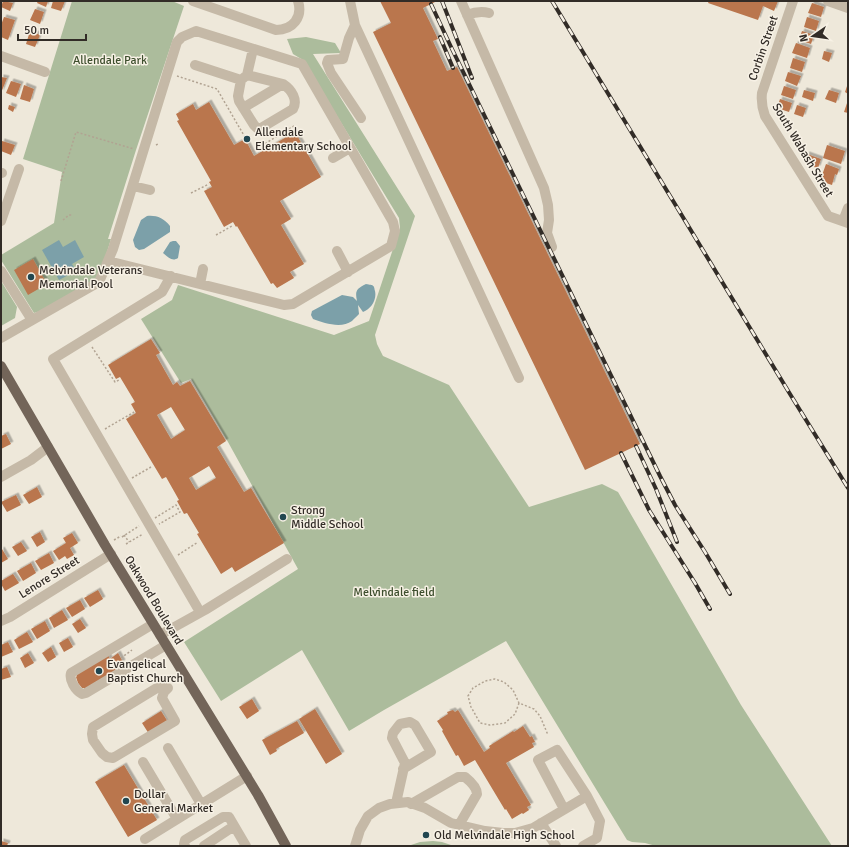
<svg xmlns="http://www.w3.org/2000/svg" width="849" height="847" font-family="Signika,sans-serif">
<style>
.green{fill:#acbc9c}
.water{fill:#7ca0a9}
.building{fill:#ba764d;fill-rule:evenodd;filter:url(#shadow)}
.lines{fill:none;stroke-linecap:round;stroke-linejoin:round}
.path{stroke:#b1a392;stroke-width:1.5;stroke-dasharray:2 2;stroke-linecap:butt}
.minor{stroke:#c5b9a7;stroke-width:10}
.major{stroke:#736559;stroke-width:10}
.rail-casing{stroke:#322c27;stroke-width:4}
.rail{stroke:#f7f1e5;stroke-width:2.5;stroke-dasharray:8;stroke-linecap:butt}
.poi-dot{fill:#214650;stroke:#f7f1e5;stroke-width:1.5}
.labels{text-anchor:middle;stroke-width:3;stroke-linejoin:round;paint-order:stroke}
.street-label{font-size:12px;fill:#322c27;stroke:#f7f1e5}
.park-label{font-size:12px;fill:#3d4e2d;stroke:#f7f1e5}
.poi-label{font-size:12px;fill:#322c27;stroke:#f7f1e5;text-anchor:start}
</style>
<defs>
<filter id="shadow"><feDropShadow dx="2.5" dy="-2.5" stdDeviation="0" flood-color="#0004"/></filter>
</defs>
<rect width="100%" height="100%" fill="#eee8da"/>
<path class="green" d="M72,1H172L184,6L136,150L108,239H111L99,278H96L44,310L34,313L1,260V255L54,223L62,172L23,159Z
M306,37L335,43L341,53L313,54L415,216L375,335L377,344L383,356L449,385L529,507L602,484L618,492L741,705L832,846H656L645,843L632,842L627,840L506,641L384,710L349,731L302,650L221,701L184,642L298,569L228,442L191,379L181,383L141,319L172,300L178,285L334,335L369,321L400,228L399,218L303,60L293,54L287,39Z
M1,281L17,307L15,318L1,326Z
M433,841L442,842L454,846H408L420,842Z"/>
<path class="water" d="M147,216C156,215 164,218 170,226V232L144,249L139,250L135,247L133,240L141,220Z
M59,240L63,247L75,240L84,257L72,264L76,271L59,280L42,250Z
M173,241H176L180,246L178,258C172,262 168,257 163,253L170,242Z
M366,284C366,284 371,285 372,285C375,287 374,288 375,291C377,300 371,309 363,312L358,305L359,314C357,316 354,319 352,321C341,329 324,323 313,319L311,315L312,311L342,295L353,297L357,301C355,291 356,289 366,284Z"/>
<path class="building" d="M3,1L13,3L10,11L1,7Z
M38,1H48L46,7L37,3Z
M53,1H65L61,11L51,8Z
M380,1H437L423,8L438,39L433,41L447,71L457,67L640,444L585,470L373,32L391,23Z
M709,1H778L774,11L763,6L758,20L708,3Z
M812,3L824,7L821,17L808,13Z
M35,9L44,12L40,24L30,20Z
M4,17L15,20L8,40L1,37V25Z
M807,17L819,21L816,31L804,27Z
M30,31L40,35L35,47L26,44Z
M802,31L814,35L811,44L799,40Z
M796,43L810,48L807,58L792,53Z
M824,51L832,53L829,62L822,59Z
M793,58L805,62L802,72L790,68Z
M788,72L801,76L797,86L785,81Z
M1,77L7,78L1,93Z
M11,81L21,84L16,97L6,93Z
M848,83V94L845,92Z
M24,85L34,89L30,102L20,99Z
M784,86L796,90L793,99L781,95Z
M804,90L815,93L813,101L802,97Z
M829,90L839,93L836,103L825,99Z
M780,99L792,103L789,112L777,108Z
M848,100V113L844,112Z
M209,102L234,145L245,139L254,156L295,132L321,177L280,201L291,219L281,225L304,264L290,272L294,278L277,288L273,283L271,284L237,226L236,227L233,222L224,227L204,191L212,187L209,182L211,181L177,121L179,120L176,114L193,104L196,110Z
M9,105L15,107L13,112L8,109Z
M797,105L806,108L803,117L794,114Z
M2,141L15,145L11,155L1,151V145Z
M827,145L845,151L841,164L823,158Z
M807,154L821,159L818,168L810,166L805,160Z
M826,164L839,169L837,175L835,174L832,185L820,181Z
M33,259L47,284L28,295L14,270Z
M151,339L160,353L156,355L173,385L177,382L180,386L190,381L226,441L217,447L244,492L251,488L284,543L235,572L232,567L221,574L197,534L199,533L187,513L184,514L177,501L179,500L166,477L162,479L126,419L136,413L131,404L135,402L120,377L116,379L108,365ZM171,407L185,430L171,439L157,415ZM209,466L216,478L196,490L189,478Z
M6,434L11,444L1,449V436Z
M37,487L42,497L29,504L23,495Z
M16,495L21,505L7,512L1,502Z
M40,532L45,542L37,547L31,537Z
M72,533L78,543L70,548L74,555L67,559L65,556L59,560L53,551L66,543L63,538Z
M21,542L27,551L18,556L12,547Z
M2,549L8,559L1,563V550Z
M49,553L54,563L41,570L35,561Z
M31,563L36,573L23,581L17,571Z
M13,574L19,583L5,591L1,584V581Z
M98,590L103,599L90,607L84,598Z
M80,600L85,609L72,617L66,608Z
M62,610L68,620L54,628L49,618Z
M80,619L86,628L78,633L72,624Z
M45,621L50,631L37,639L31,629Z
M27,632L33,642L19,649L14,640Z
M68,638L73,647L64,652L59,643Z
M8,642L13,652L1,657V645Z
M51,647L56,657L48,662L42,653Z
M28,653L34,663L25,668L20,658Z
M118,653L123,662L115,667L117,670L85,690L84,688H82L78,683L76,677L77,676L75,673L108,655L110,659Z
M7,667L11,677L1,680V669Z
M252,699L259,711L247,719L239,707Z
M315,709L342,754L326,764L299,719Z
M453,710L455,712L458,710L484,752L490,748L489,746L513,731L514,732L523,726L530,737L532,736L535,742L532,743L534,747L506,763L531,805L527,807L529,810L523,814L522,813L512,819L506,809L505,810L475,760L464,766L458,755L456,756L442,731L443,730L437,721L448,714L447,712Z
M161,711L168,722L149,734L142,723Z
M297,721L304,733L276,749L277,751L270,755L262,740Z
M124,765L157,820L128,837L95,782Z
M1,841L8,843L7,846H1Z"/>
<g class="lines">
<path class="path" d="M177,76L217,89L253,151L294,126
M156,145L158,144
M61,181L76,132L134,149
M191,193L209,184
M63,220L69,215H72
M216,235L232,226
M92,347L115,382L119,380
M105,429L134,412
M132,478L151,467
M155,518L176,505L180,512L159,524
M124,535L129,542
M122,537L139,526
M114,540L121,536
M126,544L143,534
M178,555L198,542
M125,559L132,555
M121,658L132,650
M519,703L515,714L505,723L490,725L480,723L471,707L468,696L473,688L485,681L495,679L504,682L513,690L519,703L534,709L540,716L548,735"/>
<path class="minor" d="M193,1L276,30C293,30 303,17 298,1
M350,1L355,25L519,378
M461,1L544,188L548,205L549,220L547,233L552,247
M793,1L762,93C761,102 762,108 765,116L828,216L848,223
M828,1L848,8
M467,15C475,12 481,11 489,13
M355,25L349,38L343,59L328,60L327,63L331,73L361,118
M1,56L45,72
M195,65L241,80
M247,75L283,84C292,90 298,100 293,109L261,128H257L254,125L239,101L238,96L241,80L247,75L253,49
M243,108L283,84
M333,158L350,148
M1,173H2
M133,186L150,190
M1,221L19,169
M843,221L848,208
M337,251L348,272
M1,271L32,320
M171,276L162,292L53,359L200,612
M200,284L203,269
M1,338L99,282L113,249L177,42L182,37L196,31L302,64L393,222L395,231L391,246L293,304L284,305L108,261
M1,477L31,460L48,447
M1,621L10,617L111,554
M153,624L71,673C69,680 75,690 82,694L86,693L166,645
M160,635L205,610L287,559
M165,683L93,727L92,734L93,740L102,753L107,757L113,758L175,721L162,698L164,692L168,688
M168,748L201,804
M143,762L177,819
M396,803L405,763L392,738L393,733L400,724L410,722L415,725L431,752L403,769
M411,804L458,777H465C470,781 477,787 477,794L459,825
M564,809L538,760L557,750L587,796L600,821L597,838L583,846
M541,823L556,846
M145,839L247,776
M185,846L184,844L185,840L223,817H229L246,846
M204,846L234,826
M355,846L360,830L368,816L379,808L390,804L408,802L425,808L451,823L485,831L503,833H515L533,828L587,796"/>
<path class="major" d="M1,366L105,545L258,795L286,846"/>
<g class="rail-casing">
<path id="rail" d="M442,1L472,78
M552,1L790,394L848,488
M431,4L452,49L660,476L675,505L705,552L730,594
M440,37L453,68
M636,446L656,489L677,542
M621,453L649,510L695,583L710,609"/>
</g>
<use href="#rail" class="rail"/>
</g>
<g class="poi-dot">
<circle cx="247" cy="139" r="4"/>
<circle cx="31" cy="277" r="4"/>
<circle cx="283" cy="517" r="4"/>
<circle cx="99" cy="671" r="4"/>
<circle cx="126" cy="801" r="4"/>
<circle cx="426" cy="835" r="4"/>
</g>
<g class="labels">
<g class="street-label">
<text transform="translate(763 48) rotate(-71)" y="4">Corbin Street</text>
<text transform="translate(803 150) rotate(59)" y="4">South Wabash Street</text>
<text transform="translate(49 577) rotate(-32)" y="4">Lenore Street</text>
<text transform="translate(154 600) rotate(59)" y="4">Oakwood Boulevard</text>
</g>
<g class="park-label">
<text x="110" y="64">Allendale Park</text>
<text x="394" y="596">Melvindale field</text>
</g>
<g class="poi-label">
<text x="255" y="136">Allendale<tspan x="255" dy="14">Elementary School</tspan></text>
<text x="39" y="274">Melvindale Veterans<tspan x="39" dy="14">Memorial Pool</tspan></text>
<text x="291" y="514">Strong<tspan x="291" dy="14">Middle School</tspan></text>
<text x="107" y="668">Evangelical<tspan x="107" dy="14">Baptist Church</tspan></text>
<text x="134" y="798">Dollar<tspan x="134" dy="14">General Market</tspan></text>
<text x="434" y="839">Old Melvindale High School</text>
</g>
</g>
<rect width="849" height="847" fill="none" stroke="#322c27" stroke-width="4"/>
<g transform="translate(813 36) rotate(257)" stroke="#f7f1e5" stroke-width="3" paint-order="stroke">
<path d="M0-3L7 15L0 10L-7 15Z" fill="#322c27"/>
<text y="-6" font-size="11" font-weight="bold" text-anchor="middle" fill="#322c27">N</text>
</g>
<path d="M18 34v6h68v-6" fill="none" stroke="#322c27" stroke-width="2"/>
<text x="24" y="34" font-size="12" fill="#322c27" stroke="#f7f1e5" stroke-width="3" paint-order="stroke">50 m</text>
</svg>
